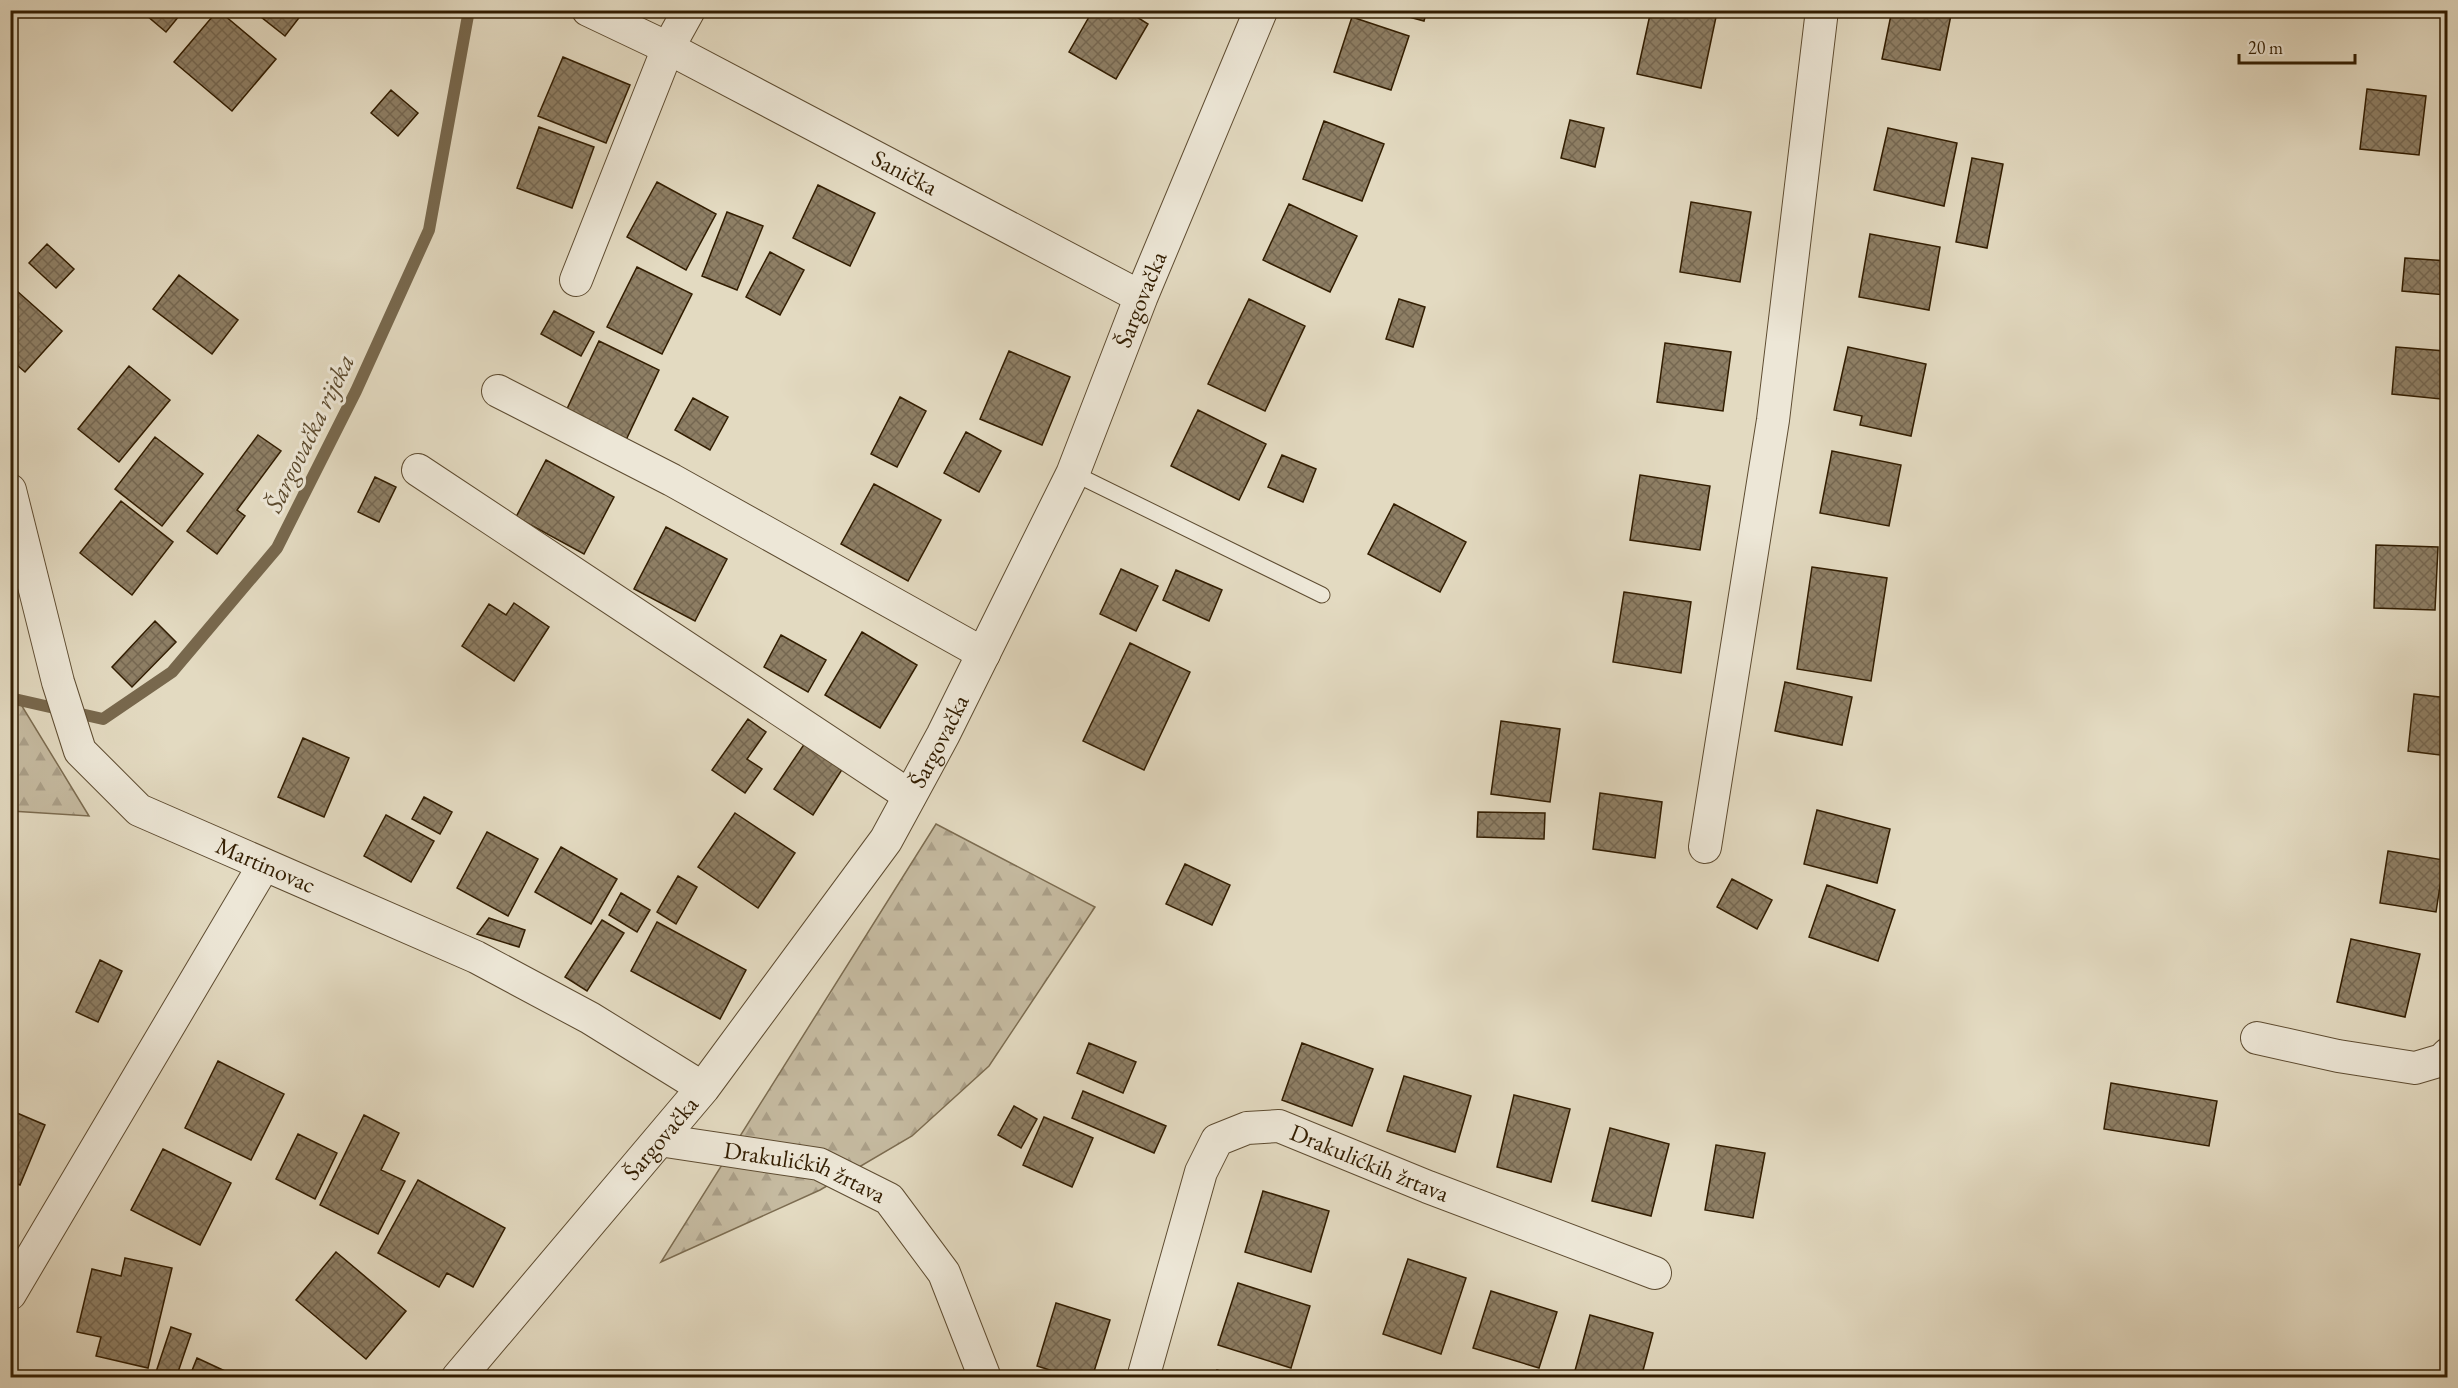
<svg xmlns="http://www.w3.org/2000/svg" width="2458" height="1388" font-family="'EB Garamond',serif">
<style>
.forest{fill:url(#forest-firs);stroke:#7c6c50;stroke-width:1.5}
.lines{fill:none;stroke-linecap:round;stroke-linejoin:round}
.stream{stroke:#78684d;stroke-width:12}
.building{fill:url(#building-cross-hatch);stroke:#321d01;stroke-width:1.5}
.service-casing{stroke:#5e4c31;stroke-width:17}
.minor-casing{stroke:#5e4c31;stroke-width:34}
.tertiary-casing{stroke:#5e4c31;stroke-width:35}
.service{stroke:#ede7d7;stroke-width:15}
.minor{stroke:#ede7d7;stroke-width:32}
.tertiary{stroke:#ede7d7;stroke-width:33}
.labels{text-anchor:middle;stroke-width:6;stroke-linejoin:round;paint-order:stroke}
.street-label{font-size:24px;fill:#321d01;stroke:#ede7d7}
.water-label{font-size:26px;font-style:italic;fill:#5b492d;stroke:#ede7d7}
</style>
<defs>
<pattern id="forest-firs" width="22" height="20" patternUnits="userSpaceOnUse" patternTransform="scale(1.5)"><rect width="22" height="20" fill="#c5baa0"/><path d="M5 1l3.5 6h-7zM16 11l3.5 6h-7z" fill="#aa9f88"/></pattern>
<pattern id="building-cross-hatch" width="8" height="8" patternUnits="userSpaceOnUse" patternTransform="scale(1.5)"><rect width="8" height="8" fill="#8e7f65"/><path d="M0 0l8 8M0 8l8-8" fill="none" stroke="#756751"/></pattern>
</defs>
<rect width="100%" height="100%" fill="#e3dac1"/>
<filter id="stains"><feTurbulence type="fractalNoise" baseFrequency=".00333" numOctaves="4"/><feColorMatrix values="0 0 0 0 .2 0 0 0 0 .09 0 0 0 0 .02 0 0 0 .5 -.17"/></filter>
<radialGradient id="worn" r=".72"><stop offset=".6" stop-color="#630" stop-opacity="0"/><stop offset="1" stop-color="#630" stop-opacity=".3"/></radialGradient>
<path class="forest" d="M10,688H11L89,816L11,811Z
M936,824L1095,907L989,1066L912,1136L820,1190L661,1262Z"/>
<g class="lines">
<path class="stream" d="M10,698L103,719L172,672L277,548L356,391L429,230L469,10"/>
</g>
<path class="building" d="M140,10H184L166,32Z
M218,10L276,59L232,111L174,62Z
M252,10H305L285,36Z
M1093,10H1126L1148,24L1116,79L1069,52Z
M1383,10H1427L1424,21Z
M1651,10H1688L1716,17L1701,88L1637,74Z
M1892,10H1952L1940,70L1882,59Z
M1352,17L1409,36L1391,90L1334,72Z
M563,57L630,85L606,143L538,116Z
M2367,89L2426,96L2419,155L2360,149Z
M391,90L418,113L398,136L371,113Z
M1570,120L1604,128L1595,167L1561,158Z
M1324,121L1384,144L1362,201L1303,179Z
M539,127L594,147L572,208L517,188Z
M1888,128L1957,143L1944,206L1874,190Z
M1972,158L2003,164L1987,248L1956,242Z
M657,182L716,214L686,270L627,237Z
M818,185L875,213L850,266L793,238Z
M1691,202L1751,212L1740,282L1680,272Z
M1289,204L1357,236L1330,292L1263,260Z
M727,212L763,226L737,290L702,276Z
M1870,234L1940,247L1929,310L1859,297Z
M47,244L74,269L56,288L29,263Z
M770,252L804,270L780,315L746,297Z
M2405,258L2448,261L2446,295L2402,291Z
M637,267L692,294L662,354L607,327Z
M179,275L238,320L212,354L153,309Z
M17,291L62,331L25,372L10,359V298Z
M1249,299L1305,326L1265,411L1208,384Z
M1399,299L1425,307L1413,347L1386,339Z
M554,311L594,332L581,356L541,334Z
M599,341L659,370L626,440L566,411Z
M1665,343L1731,352L1723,411L1657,402Z
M1848,347L1926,364L1911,436L1860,425L1862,416L1834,410Z
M2396,347L2445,351L2441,399L2392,394Z
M1009,351L1070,377L1042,445L980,419Z
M129,366L170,400L119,462L78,429Z
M900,397L926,411L897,467L871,454Z
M693,398L728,417L710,450L675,430Z
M1198,410L1266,444L1239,500L1171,466Z
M966,432L1001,451L979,492L944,473Z
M258,435L281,451L237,510L245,516L217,554L187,531Z
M155,437L203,474L162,526L115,489Z
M1832,451L1901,465L1889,526L1820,513Z
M1282,455L1316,469L1303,502L1268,487Z
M546,460L614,497L584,554L516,517Z
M1640,475L1710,486L1700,550L1630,540Z
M375,477L396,487L379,522L358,512Z
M874,484L941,520L908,581L841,544Z
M121,501L173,542L132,595L80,553Z
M1394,504L1466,542L1440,592L1368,554Z
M666,527L727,559L695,621L634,589Z
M2376,545L2438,547L2435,610L2374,608Z
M1812,567L1887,578L1871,681L1797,669Z
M1121,569L1158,586L1136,631L1100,614Z
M1176,570L1222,590L1209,621L1163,600Z
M1624,592L1691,602L1681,673L1613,662Z
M514,603L549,627L514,681L462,646L489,604L506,615Z
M155,621L176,642L132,687L112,667Z
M862,632L917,665L880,728L825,695Z
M781,635L826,660L808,692L764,667Z
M1130,643L1190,672L1144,770L1083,741Z
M1785,682L1852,697L1842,745L1775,731Z
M2414,694L2448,698V756L2408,751Z
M748,719L766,732L747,759L762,769L745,793L712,770Z
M1501,721L1560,729L1550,802L1491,794Z
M303,738L349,758L324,817L278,797Z
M805,743L843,768L813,815L774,789Z
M2445,767H2448V824L2441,823Z
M1600,793L1662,802L1655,858L1593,849Z
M424,797L452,812L440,834L412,819Z
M1817,810L1890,829L1877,883L1804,864Z
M1478,812L1545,813L1544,839L1477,837Z
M735,813L795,853L758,908L698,867Z
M386,815L434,841L411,882L364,856Z
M487,832L538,859L508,916L457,888Z
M561,847L617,879L591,924L535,892Z
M2388,851L2444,860L2436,912L2380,903Z
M1185,864L1230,885L1212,925L1166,904Z
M678,876L697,887L676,924L657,912Z
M1732,879L1772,900L1757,929L1717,907Z
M1827,885L1895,910L1878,961L1809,937Z
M621,893L650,910L637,932L609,915Z
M489,918L525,930L519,947L477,934Z
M602,920L624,933L587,991L565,977Z
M657,922L746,970L720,1019L631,971Z
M2351,939L2420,954L2405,1017L2337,1002Z
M100,960L122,971L98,1022L76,1012Z
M1089,1043L1136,1062L1123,1093L1077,1073Z
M1302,1043L1373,1069L1352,1126L1282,1100Z
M218,1061L284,1094L251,1160L185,1128Z
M1404,1076L1471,1096L1455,1152L1387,1131Z
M2111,1083L2217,1101L2209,1146L2104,1129Z
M1083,1091L1166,1126L1154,1153L1072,1118Z
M1514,1095L1570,1109L1551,1182L1497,1167Z
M1014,1106L1037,1119L1021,1148L998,1135Z
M10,1110L45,1125L20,1185L10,1181Z
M364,1115L399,1133L381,1170L405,1181L378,1234L320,1205Z
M1044,1117L1093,1138L1072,1187L1023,1165Z
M1610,1128L1669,1144L1651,1216L1592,1201Z
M298,1134L337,1153L315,1199L276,1179Z
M1716,1145L1765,1153L1753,1218L1705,1210Z
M163,1149L231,1183L200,1245L131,1210Z
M418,1180L505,1228L473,1287L447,1273L439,1287L378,1253Z
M1263,1191L1329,1211L1311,1272L1245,1252Z
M336,1252L406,1311L366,1359L296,1300Z
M125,1258L172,1268L148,1368L96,1356L101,1337L77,1332L92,1269L121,1276Z
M1408,1259L1466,1278L1441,1354L1383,1334Z
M1238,1283L1310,1306L1291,1368L1218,1345Z
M1491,1291L1557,1312L1539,1368L1473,1348Z
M1056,1303L1110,1320L1092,1378H1075L1037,1366Z
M1590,1315L1653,1333L1641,1378H1573Z
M171,1327L191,1334L176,1378H154Z
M197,1358L240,1378H189Z
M1217,1370L1242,1378H1215Z"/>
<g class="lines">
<g class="service-casing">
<path id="service" d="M1073,473L1322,595"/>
</g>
<g class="minor-casing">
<g id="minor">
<path id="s1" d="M588,10L668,48L1141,297"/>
<path d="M576,280L668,48L689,10"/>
<path d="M498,391L672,480L984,654"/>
<path d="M418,470L910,796"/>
<path id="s2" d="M10,490L58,682L80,751L139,810L476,957L590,1018L703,1088"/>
<path d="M1705,847L1773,420L1822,10"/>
<path d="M2257,1038L2338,1056L2415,1068L2442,1060L2448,1054"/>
<path id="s3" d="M659,1140L819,1164L889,1199L944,1273L985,1378"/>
<path d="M10,1294L264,865"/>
<path id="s4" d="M1143,1378L1201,1172L1217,1140L1247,1128L1279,1126L1428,1187L1655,1273"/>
</g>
</g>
<g class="tertiary-casing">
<g id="tertiary">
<path id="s5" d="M458,1378L703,1088L886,840L943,735L1073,473L1141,297L1261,10"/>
</g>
</g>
<use href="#service" class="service"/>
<use href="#minor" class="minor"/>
<use href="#tertiary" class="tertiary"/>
</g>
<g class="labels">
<g class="street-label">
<text dy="8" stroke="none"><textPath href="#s1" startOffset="356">Sanička</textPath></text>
<text dy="8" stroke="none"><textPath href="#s5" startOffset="1286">Šargovačka</textPath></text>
<text dy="8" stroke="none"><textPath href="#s5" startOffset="800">Šargovačka</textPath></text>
<text dy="8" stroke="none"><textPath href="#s2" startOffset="492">Martinovac</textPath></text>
<text dy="8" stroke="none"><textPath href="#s5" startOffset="314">Šargovačka</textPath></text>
<text dy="8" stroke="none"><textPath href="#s4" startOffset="412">Drakulićkih žrtava</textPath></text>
<text dy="8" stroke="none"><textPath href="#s3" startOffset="150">Drakulićkih žrtava</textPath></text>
</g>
<g class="water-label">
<text transform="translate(309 433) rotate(-64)" y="9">Šargovačka rijeka</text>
</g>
</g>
<rect width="2458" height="1388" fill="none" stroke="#e3dac1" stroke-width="36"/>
<rect x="12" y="12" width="2434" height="1364" fill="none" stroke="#321d01" stroke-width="3"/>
<rect x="18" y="18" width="2422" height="1352" fill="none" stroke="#321d01" stroke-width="1.5"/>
<path d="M2239 54v9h116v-9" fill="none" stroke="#321d01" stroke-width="3"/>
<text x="2248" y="54" font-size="18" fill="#321d01" stroke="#ede7d7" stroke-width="4.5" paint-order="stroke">20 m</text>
<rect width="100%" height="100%" filter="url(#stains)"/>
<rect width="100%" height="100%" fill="url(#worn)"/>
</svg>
